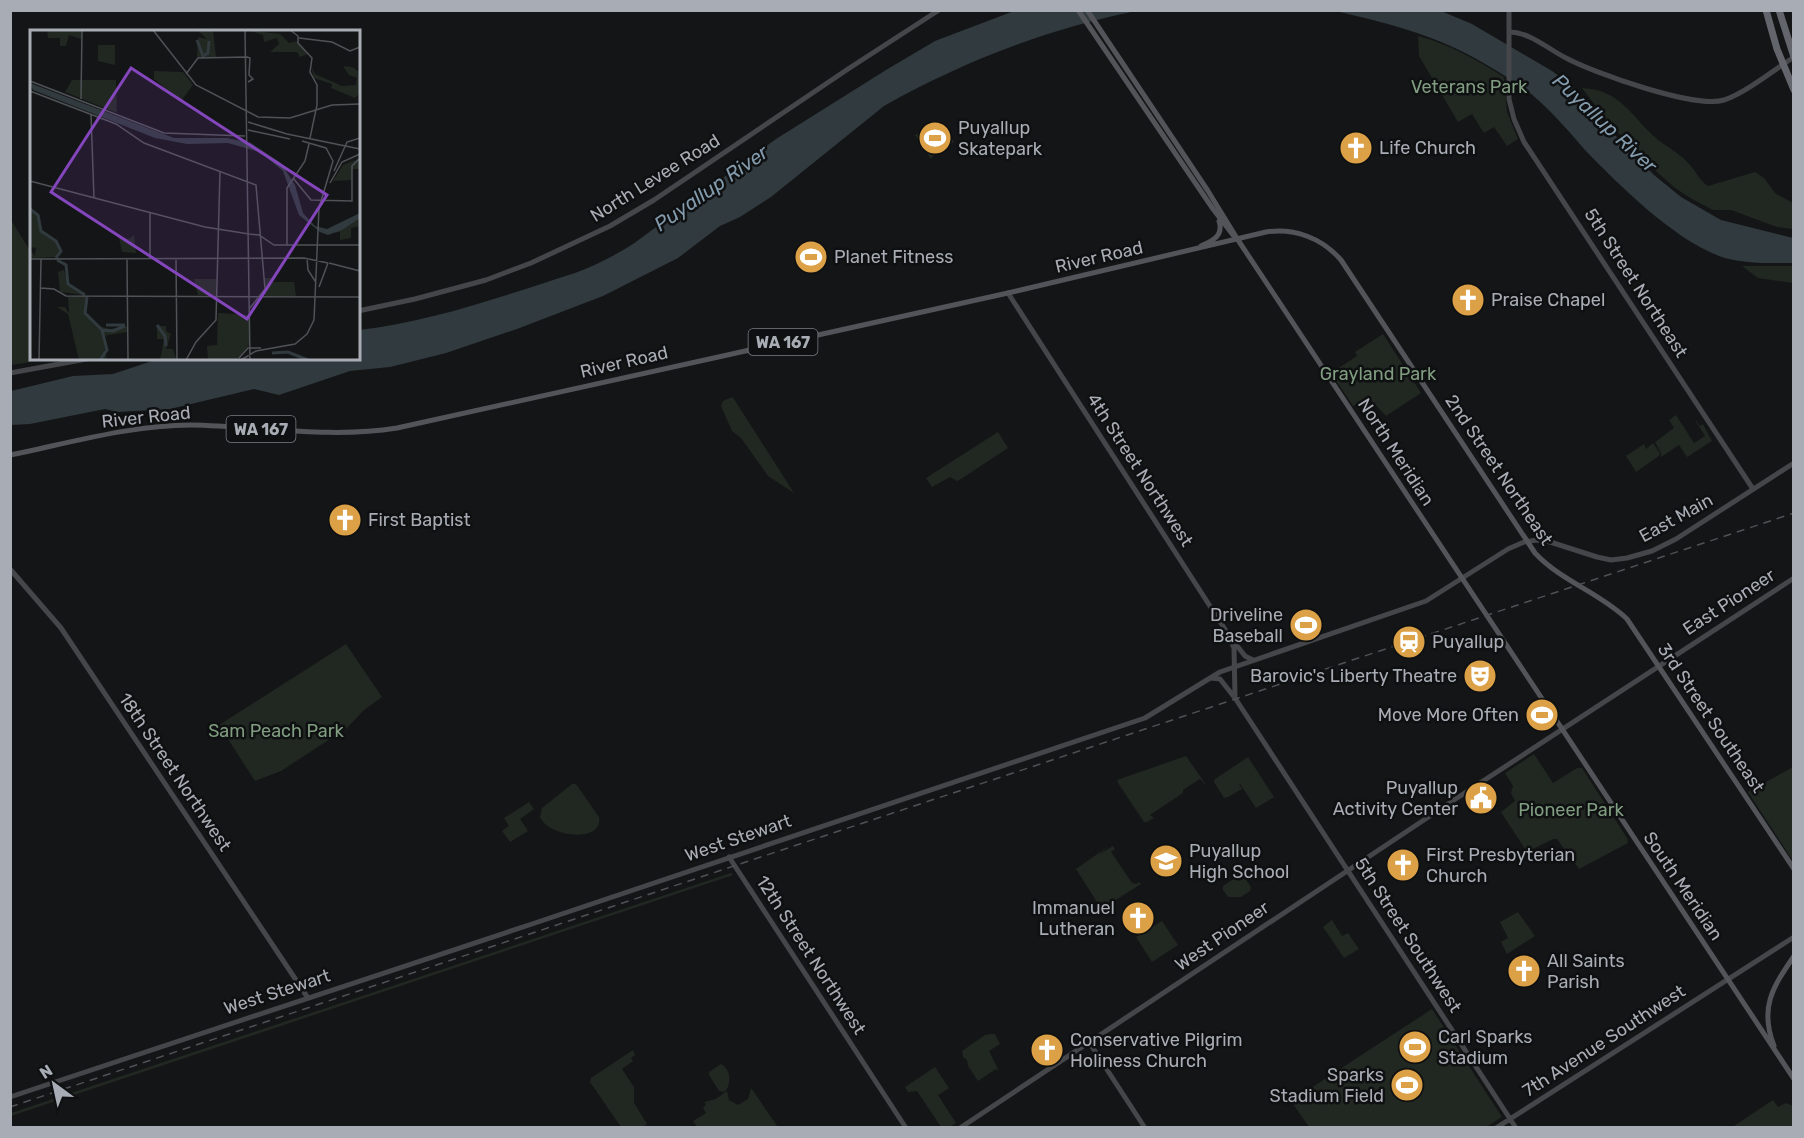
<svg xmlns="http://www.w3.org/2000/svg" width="1804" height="1138" font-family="Rubik,sans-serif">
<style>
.green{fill:#212822}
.water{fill:#313a3f}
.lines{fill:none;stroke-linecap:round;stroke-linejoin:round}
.secondary{stroke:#44464a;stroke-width:5}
.primary{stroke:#525459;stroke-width:5}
.highway{stroke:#62656b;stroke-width:7}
.rail{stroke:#4f5155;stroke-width:1.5;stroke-dasharray:8 6;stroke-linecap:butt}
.labels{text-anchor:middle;stroke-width:5;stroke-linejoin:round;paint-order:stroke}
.shield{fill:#0f1011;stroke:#7a7e84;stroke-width:1.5}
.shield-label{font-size:16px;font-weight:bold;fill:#a8adb5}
.park-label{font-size:18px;fill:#819d81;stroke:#0f1011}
.poi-label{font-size:18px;fill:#a8adb5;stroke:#0f1011;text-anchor:start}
.street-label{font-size:18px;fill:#a8adb5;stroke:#0f1011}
.water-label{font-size:20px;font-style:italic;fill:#839bac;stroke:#0f1011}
.inset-river{fill:none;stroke:#313a3f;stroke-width:3}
.inset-road{fill:none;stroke:#4f5256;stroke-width:1.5}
.view{fill:#8446bd;fill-opacity:0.15;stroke:#8446bd;stroke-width:3}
.inset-edge{fill:none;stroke:#a8adb5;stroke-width:3}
</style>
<rect width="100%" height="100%" fill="#141516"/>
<path class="green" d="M1418,36C1449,44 1477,60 1504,77L1507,112L1518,139L1507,146L1494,127L1484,133L1472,114L1458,122L1419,56Z
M1582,88C1622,90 1631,117 1657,139C1667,147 1682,155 1690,165C1697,173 1699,180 1708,186L1755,172L1764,178L1775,193L1793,203V229L1777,227L1731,210H1713L1692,199L1675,188L1639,156L1604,117Z
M940,122L954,142L933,156L931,159L915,135Z
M11,220L31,252L32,358L51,359L11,365Z
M1742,266H1793V283L1758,278Z
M1383,334L1421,393L1386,416L1372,401L1364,405L1358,403L1353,406L1331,373L1357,356L1355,352Z
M732,397L734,399L794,493L768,476L741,438L732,431L721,406L723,401Z
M1676,415L1694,443L1705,436L1695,420H1696L1700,426L1703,424L1712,441L1687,457L1679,445L1661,457V453L1655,442L1674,428L1669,420Z
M998,432L1008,448L961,479L957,481L950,477L932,487L926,478Z
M1653,443L1660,453L1659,456L1636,472L1626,456L1644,444L1646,449Z
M346,644L382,697L364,710L347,728L281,771L255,781L219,725Z
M1534,754L1553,783L1577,768H1582L1627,838L1628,843L1579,869L1557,839H1553L1527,852L1501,812L1515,801L1511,793L1513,786L1505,773Z
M1186,756L1207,786L1200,779L1183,790V793L1150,815L1154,818L1147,822H1144L1118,783L1117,780Z
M1248,757L1274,797L1256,808L1240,784H1239L1242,789L1228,797L1224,798L1214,782L1215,779Z
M1793,767V861L1748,792Z
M572,784H576L599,817C604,843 549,838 540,817L542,808Z
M529,802L534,809L520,819L528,831L510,842L502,831L509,826L504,818Z
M1110,845L1098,855L1113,846L1115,849L1111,852L1132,883L1136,884L1139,882L1141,884L1103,908L1097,902L1076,869Z
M731,873L733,875L11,1116V1113Z
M1240,875L1244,877L1251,887L1250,891L1241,897H1228L1223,890V886Z
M1518,912L1535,936L1507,954L1501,942L1508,938L1500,922Z
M1332,920L1342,936L1348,933L1359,949L1344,958L1323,927Z
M1162,921L1178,945L1152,962L1136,937Z
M1432,1009L1502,1117L1486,1127H1309L1291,1101Z
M991,1034H995L1000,1044L989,1051L999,1071L996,1069L978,1081L968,1066L967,1060L963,1057L962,1051L985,1035Z
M633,1050L635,1055L631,1058L633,1061L622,1069L634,1087V1103L647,1124L643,1127H621L590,1082L591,1078Z
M721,1064C730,1069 731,1079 727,1089L724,1092L719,1091L709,1075V1072Z
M935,1067L949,1088L938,1095L956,1123L950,1127H941L917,1091L908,1092L905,1087Z
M751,1088L778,1127H697L693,1121L706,1113L703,1108L706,1104L704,1102L716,1099L727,1091L729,1100L738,1105L748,1099Z
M1773,1100L1778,1107L1786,1103L1793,1106V1127L1731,1128Z"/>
<path class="water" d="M1014,11H1136C1047,29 962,62 884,106L771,197L740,217L720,226L678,258L603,296L517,329L446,353L390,367L350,371L279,395L254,389L170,409L118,412L105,409L30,424L11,425V391L73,376L113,374L152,361L178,359L358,358L359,330C431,322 506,295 575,273C596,265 614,256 633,244L776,139L886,70L935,41Z
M1335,11H1441L1472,24L1552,71L1570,84L1612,132L1654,175L1681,197L1721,220L1793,238V263C1771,263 1747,264 1725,258C1677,243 1620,186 1585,150C1566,128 1547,106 1524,88C1515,82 1506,77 1497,71C1443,37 1396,25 1335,11Z"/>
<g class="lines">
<path class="secondary" d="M1509,10V99L1514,119L1524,142L1753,489
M1509,32C1530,32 1548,49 1566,58C1594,73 1695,109 1724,100C1745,93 1774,70 1794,57
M1008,293L1228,634L1234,648L1235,696
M358,311L415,299L486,280L531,263L610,226L654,200L848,69L939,10
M10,373L92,358
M10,569L61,628L308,998
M1234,642L1245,656L1253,660
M1211,678L1220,679L1235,698L1516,1128
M729,857L906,1128
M1089,1042L1145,1128
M10,1097L532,924L1145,718L1220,672L1426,601L1508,549L1524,542L1537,540L1547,541L1597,557L1611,560L1627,558L1652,551L1676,539L1794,463
M960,1128L1454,800L1794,578
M1496,1128L1794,937"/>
<path class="primary" d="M1078,10L1213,209L1233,235
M1087,10L1208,191L1238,240L1794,1079
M1201,246C1212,241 1224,236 1219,221
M10,455C69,443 131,425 191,425C260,426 328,439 397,428L1008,293L1266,232C1295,228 1322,238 1341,260L1535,553C1561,581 1600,593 1627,619L1794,869
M1774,1046C1759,1007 1773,987 1794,956"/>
<path class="highway" d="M1766,10L1777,49L1794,90
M1779,10L1794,57"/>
<path class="rail" d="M10,1107L1794,513"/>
</g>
<defs>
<g id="stadium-disc" transform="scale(1.725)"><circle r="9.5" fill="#dca046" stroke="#0f1011"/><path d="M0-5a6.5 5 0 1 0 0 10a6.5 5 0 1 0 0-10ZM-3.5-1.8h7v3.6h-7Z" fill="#fff"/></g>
<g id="church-disc" transform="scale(1.725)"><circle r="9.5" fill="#dca046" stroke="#0f1011"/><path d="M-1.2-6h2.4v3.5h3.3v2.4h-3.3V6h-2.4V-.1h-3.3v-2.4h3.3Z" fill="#fff"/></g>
<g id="station-disc" transform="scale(1.725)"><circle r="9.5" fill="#dca046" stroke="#0f1011"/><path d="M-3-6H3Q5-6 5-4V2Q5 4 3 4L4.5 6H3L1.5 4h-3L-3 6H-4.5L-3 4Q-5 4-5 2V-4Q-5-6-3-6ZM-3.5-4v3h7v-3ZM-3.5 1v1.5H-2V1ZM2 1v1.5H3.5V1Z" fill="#fff"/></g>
<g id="theatre-disc" transform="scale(1.725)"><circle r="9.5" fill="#dca046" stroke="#0f1011"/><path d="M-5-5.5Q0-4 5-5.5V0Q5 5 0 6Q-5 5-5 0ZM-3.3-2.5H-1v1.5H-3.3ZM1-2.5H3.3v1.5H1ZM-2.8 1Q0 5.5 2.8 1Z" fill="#fff"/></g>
<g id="civic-disc" transform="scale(1.725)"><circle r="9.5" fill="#dca046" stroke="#0f1011"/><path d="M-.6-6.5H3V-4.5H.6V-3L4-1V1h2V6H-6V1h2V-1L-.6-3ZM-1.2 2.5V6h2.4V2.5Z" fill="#fff"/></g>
<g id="school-disc" transform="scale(1.725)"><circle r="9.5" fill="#dca046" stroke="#0f1011"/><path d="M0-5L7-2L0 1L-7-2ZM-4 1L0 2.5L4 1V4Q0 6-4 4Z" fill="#fff"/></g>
</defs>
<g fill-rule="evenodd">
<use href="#stadium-disc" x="935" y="138"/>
<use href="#church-disc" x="1356" y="148"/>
<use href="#stadium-disc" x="811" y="257"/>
<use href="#church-disc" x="1468" y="300"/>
<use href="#church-disc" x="345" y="520"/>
<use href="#stadium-disc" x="1306" y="625"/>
<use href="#station-disc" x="1409" y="642"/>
<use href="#theatre-disc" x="1480" y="676"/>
<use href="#stadium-disc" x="1542" y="715"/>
<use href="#civic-disc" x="1481" y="798"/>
<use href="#school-disc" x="1166" y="861"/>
<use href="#church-disc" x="1403" y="865"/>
<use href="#church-disc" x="1138" y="918"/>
<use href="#church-disc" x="1524" y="971"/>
<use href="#stadium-disc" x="1415" y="1047"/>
<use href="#church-disc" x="1047" y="1050"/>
<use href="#stadium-disc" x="1407" y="1085"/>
</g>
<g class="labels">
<g class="shield">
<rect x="748.5" y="329" width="69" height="26" rx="4.5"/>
<rect x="226.5" y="416" width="69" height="26" rx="4.5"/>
</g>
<g class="shield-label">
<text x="783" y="348">WA 167</text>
<text x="261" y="435">WA 167</text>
</g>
<g class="park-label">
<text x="1469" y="93">Veterans Park</text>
<text x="1378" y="380">Grayland Park</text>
<text x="276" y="737">Sam Peach Park</text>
<text x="1571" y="816">Pioneer Park</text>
</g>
<g class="poi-label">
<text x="958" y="134">Puyallup<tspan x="958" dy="21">Skatepark</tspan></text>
<text x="1379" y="154">Life Church</text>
<text x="834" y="263">Planet Fitness</text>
<text x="1491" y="306">Praise Chapel</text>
<text x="368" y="526">First Baptist</text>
<text x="1283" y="621" text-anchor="end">Driveline<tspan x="1283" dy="21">Baseball</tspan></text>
<text x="1432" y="648">Puyallup</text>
<text x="1457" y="682" text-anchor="end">Barovic's Liberty Theatre</text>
<text x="1519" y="721" text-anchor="end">Move More Often</text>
<text x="1458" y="794" text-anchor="end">Puyallup<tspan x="1458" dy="21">Activity Center</tspan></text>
<text x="1189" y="857">Puyallup<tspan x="1189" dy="21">High School</tspan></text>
<text x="1426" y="861">First Presbyterian<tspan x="1426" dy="21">Church</tspan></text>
<text x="1115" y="914" text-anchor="end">Immanuel<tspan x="1115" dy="21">Lutheran</tspan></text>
<text x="1547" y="967">All Saints<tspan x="1547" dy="21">Parish</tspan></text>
<text x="1438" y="1043">Carl Sparks<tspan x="1438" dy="21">Stadium</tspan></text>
<text x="1070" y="1046">Conservative Pilgrim<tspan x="1070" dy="21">Holiness Church</tspan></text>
<text x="1384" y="1081" text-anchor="end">Sparks<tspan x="1384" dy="21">Stadium Field</tspan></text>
</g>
<g class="street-label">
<text transform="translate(655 178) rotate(-32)" y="6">North Levee Road</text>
<text transform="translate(1099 257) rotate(-13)" y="6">River Road</text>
<text transform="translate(1636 283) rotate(57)" y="6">5th Street Northeast</text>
<text transform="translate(624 362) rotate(-13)" y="6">River Road</text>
<text transform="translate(146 417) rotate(-6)" y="6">River Road</text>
<text transform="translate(1396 452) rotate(57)" y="6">North Meridian</text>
<text transform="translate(1140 470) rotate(57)" y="6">4th Street Northwest</text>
<text transform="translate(1499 470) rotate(56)" y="6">2nd Street Northeast</text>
<text transform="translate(1676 518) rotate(-29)" y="6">East Main</text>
<text transform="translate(1729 602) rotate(-33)" y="6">East Pioneer</text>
<text transform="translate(1711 718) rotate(56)" y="6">3rd Street Southeast</text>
<text transform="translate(175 772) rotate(56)" y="6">18th Street Northwest</text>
<text transform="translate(738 838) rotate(-19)" y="6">West Stewart</text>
<text transform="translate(1683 886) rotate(56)" y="6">South Meridian</text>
<text transform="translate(1408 935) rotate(57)" y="6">5th Street Southwest</text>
<text transform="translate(1222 936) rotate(-34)" y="6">West Pioneer</text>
<text transform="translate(811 955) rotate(57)" y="6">12th Street Northwest</text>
<text transform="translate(277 992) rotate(-18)" y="6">West Stewart</text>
<text transform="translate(1604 1041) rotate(-33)" y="6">7th Avenue Southwest</text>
</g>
<g class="water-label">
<text transform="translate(1605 123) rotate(43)" y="7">Puyallup River</text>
<text transform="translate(711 188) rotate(-35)" y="7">Puyallup River</text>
</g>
</g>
<g transform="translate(30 30)">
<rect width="330" height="330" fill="#141516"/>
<path d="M17,0H51V9L39,5L36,16H30V8H18ZM167,0H183L186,27H167L168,7L177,9ZM218,0L250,4L259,13L267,11L278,24L270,27L267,22H240L249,14L247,8L234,12L233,5ZM68,15H85V35L68,31ZM281,36L285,44L312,56L326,55L327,48L319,45L313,36L322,37L330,42V63L325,68L301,58L302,54L284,48ZM124,41L153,42L163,55L151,71L124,49ZM42,50H86L87,83L35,62ZM330,128V139H322V150L303,151L313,135ZM0,180L8,184L11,202L26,211L30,221L27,227L0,228V219L5,226L6,218L0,217ZM330,188V196L321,198V208L310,210V202L300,203ZM104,205L106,223L92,222L89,208L99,209ZM34,240L37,253L55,265L30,262L28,242ZM235,248H243V252H264L266,266H235ZM164,249H186V266L168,265ZM38,267H56L54,282L65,295L80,299L97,296V302L73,306L77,330H49L38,284L27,277H35L39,283ZM188,283L219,285V315L207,330H178L177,316L187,315ZM127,296H136V301L141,304L136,319H143L146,329L130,330L134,309H127Z" fill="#212822"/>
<path d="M0,53L144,108H197L221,113L251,133L265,155L273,183L285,196L297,199L330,183V188L312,200L298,205L290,202L269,185L253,141L230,122L198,113L157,114L125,108L3,60Z" fill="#313a3f"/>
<path class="inset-river" d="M167,10L173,26L178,23L179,11M0,179L8,185L11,201L26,211L31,221L26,228M27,230L36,235L38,254L55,265M57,267L55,283L72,300L77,320L70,330M76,295H95M127,295L135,306L136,316M71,300L83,301L95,296M242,323L258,322L278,330"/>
<path class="inset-road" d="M123,0L166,55L228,87L260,88L302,75L330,74M215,0L220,330M260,0L268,6V13L282,28L280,42L287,55V75L280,108M269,8L302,12L320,21L330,17M156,44L168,28L217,27L220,28L219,45L223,49L218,52M0,51L134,103L215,106M0,61L86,94L114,113L226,155L235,259L220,278M51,69L52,0M0,81V105M61,85L64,168M218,92L257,104L330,119M218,100L260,109M304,141L317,112L330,108M263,148L281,170L322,171V136L330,128M0,151L175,197L219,204M300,153L312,132L330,124M120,183V228M219,204L229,205L244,215H330M257,215V158L275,131L279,114M146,228L147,330M277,228L278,240L285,251M0,229L274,228L298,233M97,229L98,330M299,233L330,241M289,257L298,233M11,258L24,259L36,266L330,267M209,328L218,318H231M9,330L11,229M156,330L166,312L186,290L190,141M211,330L226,321L265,314L277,304L284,290L289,178L303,131L296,118L272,111"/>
<path class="view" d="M101,38L297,165L217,289L21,162Z"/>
<rect width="330" height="330" class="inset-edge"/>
</g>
<rect width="1804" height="1138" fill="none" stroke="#a8adb5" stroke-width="24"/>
<g transform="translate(54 1084) rotate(327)" stroke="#0f1011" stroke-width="4.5" paint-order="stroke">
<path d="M0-4.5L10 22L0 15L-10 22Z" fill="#a8adb5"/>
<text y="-9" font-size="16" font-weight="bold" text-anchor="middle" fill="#a8adb5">N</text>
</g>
</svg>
